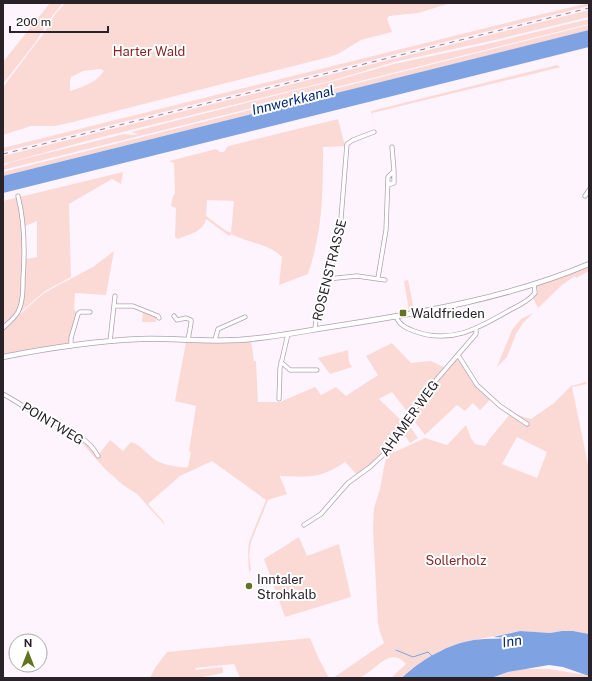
<svg xmlns="http://www.w3.org/2000/svg" width="592" height="681" font-family="'Public Sans',sans-serif">
<style>
.green{fill:#fbdad6;fill-rule:evenodd}
.water{fill:#7ea2e2}
.lines{fill:none;stroke-linecap:round;stroke-linejoin:round}
.stream{stroke:#7ea2e2;stroke-width:1}
.minor-casing{stroke:#b0a1b1;stroke-width:5}
.tertiary-casing{stroke:#b0a1b1;stroke-width:6}
.minor{stroke:#fff;stroke-width:3.5}
.tertiary{stroke:#fff;stroke-width:4.5}
.rail{stroke:#8a828a;stroke-width:1;stroke-dasharray:5 5;stroke-linecap:butt}
.poi-dot{fill:#64731f;stroke:#fff;stroke-width:1.5}
.labels{text-anchor:middle;stroke-width:4;stroke-linejoin:round;paint-order:stroke}
.park-label{font-size:13px;fill:#862624;stroke:#fff}
.street-label{font-size:13px;fill:#292329;stroke:#fff}
.poi-label{font-size:13px;fill:#292329;stroke:#fff;text-anchor:start}
.water-label{font-size:14px;font-style:italic;fill:#032a72;stroke:#fff}
</style>
<rect width="100%" height="100%" fill="#fef4fe"/>
<path class="green" d="M50,3H63L52,16L35,43L3,84V62Z
M65,3H451L418,13L389,16L387,19L392,32L361,40L338,54L329,57L73,122L55,126H31L3,135V87L43,34L56,13ZM101,69L104,71C98,81 81,88 70,91V81L71,77L83,71Z
M589,3V6L3,152V148L534,16Z
M589,10V17L495,40L394,62L334,80L94,139L3,164V156Z
M589,19V24L3,170V166L11,162L124,134L134,135L138,134L131,132L341,79L394,64L483,45Z
M589,25V30L3,176V172Z
M557,65L561,67L372,113L376,131L371,111Z
M338,119L345,146L323,147C323,193 323,229 308,274L279,285L282,257C268,243 248,243 231,234L229,236L206,219C203,232 190,234 178,239L175,237L176,208L171,206L173,196L175,193L174,163L169,161L216,149L220,152H224L228,146ZM207,200L234,201L231,233L225,230L206,216Z
M123,172L121,184L112,179L69,204L71,277L45,291L17,315L21,307L25,259L37,257V221L23,227C23,251 27,292 16,313C13,319 7,323 3,327V201Z
M114,251L106,295L75,293L74,309L77,313L69,343L3,354V329L43,294L51,289L93,267Z
M589,265V271L576,278L575,276L562,285L538,308L533,298L538,292L537,287L539,284Z
M408,280L414,310L409,311L404,281Z
M143,311L156,317V322H142Z
M533,313L523,323L516,334L507,357L497,367L512,330L521,319Z
M251,340L254,361H256L258,402H280L315,387L321,395L336,387L346,396L378,375L366,356L392,343L411,363L431,361L448,369L456,359L461,361L471,380L491,399L480,410L473,403L465,411L457,405L425,435L392,392L379,399L404,423L385,452L358,476L345,462C319,479 311,477 280,476V477L287,494L268,500L251,542L249,555L251,570L249,572L248,552L249,542L266,500L212,461L180,476L148,504L164,522V524L137,494L123,485L105,469L82,443L69,433L56,425C72,430 86,443 99,454L110,440L123,451L131,442C142,445 147,455 157,461C162,464 182,469 188,467L191,452L189,451L196,406L175,401L186,342Z
M348,350L349,362L352,367L330,374L318,358Z
M586,382L587,384L572,387L589,469V634L573,631H562L550,633L520,631L469,641L440,651L410,670L402,678H391L406,664C390,645 375,671 361,677C356,680 339,678 333,678L384,643L380,632L378,624L373,528L374,508L380,489L384,467L386,459L385,456L390,447L395,452L425,438L447,445L466,425L471,438L475,444L485,446L491,437L511,413L531,419L554,403L571,386ZM517,437L547,452L537,478L502,464Z
M407,422L418,438L410,443L401,430Z
M299,537L307,556L339,544L351,597L285,617L264,559Z
M310,638L318,657L329,678H240L234,664L195,668L196,670L222,667L223,669V673L203,677V678H150L155,668L167,652Z
M523,669H549L586,675L589,676V678H491L508,672Z"/>
<path class="water" d="M589,30V47L3,193V176Z
M520,631L550,633L562,631H573L589,634V676L563,667L549,665L508,672L491,678H402C419,661 445,646 469,641C484,638 500,639 515,638L493,637Z"/>
<g class="lines">
<path class="stream" d="M396,650L413,657L428,652L432,656"/>
<g class="minor-casing">
<path id="minor" d="M388,185L394,183V172
M585,196L589,190
M378,278L386,230L388,177L394,171L392,147
M327,279L357,276L385,280
M114,306H133L158,316L159,318
M174,316L177,320L186,318L191,320V323L188,340
M396,316C399,325 406,328 414,331C451,345 479,328 510,310C518,306 529,301 535,293L534,284
M3,328C8,323 14,319 18,312C23,302 23,290 23,279C25,251 25,223 18,196
M315,329L317,309L334,258L340,231L347,144L353,140L374,132
M215,340L218,329L245,317
M110,341L115,296
M71,346V338L78,314L80,312H90
M458,355L477,385L500,406L527,424
M281,362L290,370H317
M3,394C14,400 24,407 35,413C55,424 87,434 98,456
M279,399L280,368L288,334
M304,525L321,514L348,483L370,467L384,454L400,429L437,379L476,334V329"/>
</g>
<g class="tertiary-casing">
<path id="tertiary" d="M3,357C48,348 95,341 141,339C173,338 206,342 238,340C273,338 308,330 343,325C426,312 511,297 589,264"/>
</g>
<use href="#minor" class="minor"/>
<use href="#tertiary" class="tertiary"/>
<path class="rail" d="M3,154L589,8"/>
</g>
<g class="poi-dot">
<rect x="399" y="309" width="8" height="8" rx="2"/>
<circle cx="249" cy="586" r="4"/>
</g>
<g class="labels">
<g class="park-label">
<text x="149" y="56">Harter Wald</text>
<text x="456" y="565">Sollerholz</text>
</g>
<g class="street-label">
<text transform="translate(329 270) rotate(-76)" y="5">ROSENSTRASSE</text>
<text transform="translate(409 418) rotate(-54)" y="5">AHAMER WEG</text>
<text transform="translate(53 423) rotate(31)" y="5">POINTWEG</text>
</g>
<g class="poi-label">
<text x="411" y="318">Waldfrieden</text>
<text x="257" y="584">Inntaler<tspan x="257" dy="15">Strohkalb</tspan></text>
</g>
<g class="water-label">
<text transform="translate(293 100) rotate(-14)" y="5">Innwerkkanal</text>
<text transform="translate(512 641) rotate(-9)" y="5">Inn</text>
</g>
</g>
<rect width="592" height="681" fill="none" stroke="#292329" stroke-width="8"/>
<g transform="translate(28 653)"><circle r="19" fill="#ffffff" stroke="#a9a7a9"/>
<path d="M0-3L7 15L0 10L-7 15Z" fill="#64731f"/>
<text y="-6" font-size="11" font-weight="bold" text-anchor="middle" fill="#292329">N</text>
</g>
<path d="M10 26v6h98v-6" fill="none" stroke="#292329" stroke-width="2"/>
<text x="16" y="26" font-size="12" fill="#292329" stroke="#ffffff" stroke-width="3" paint-order="stroke">200 m</text>
</svg>
